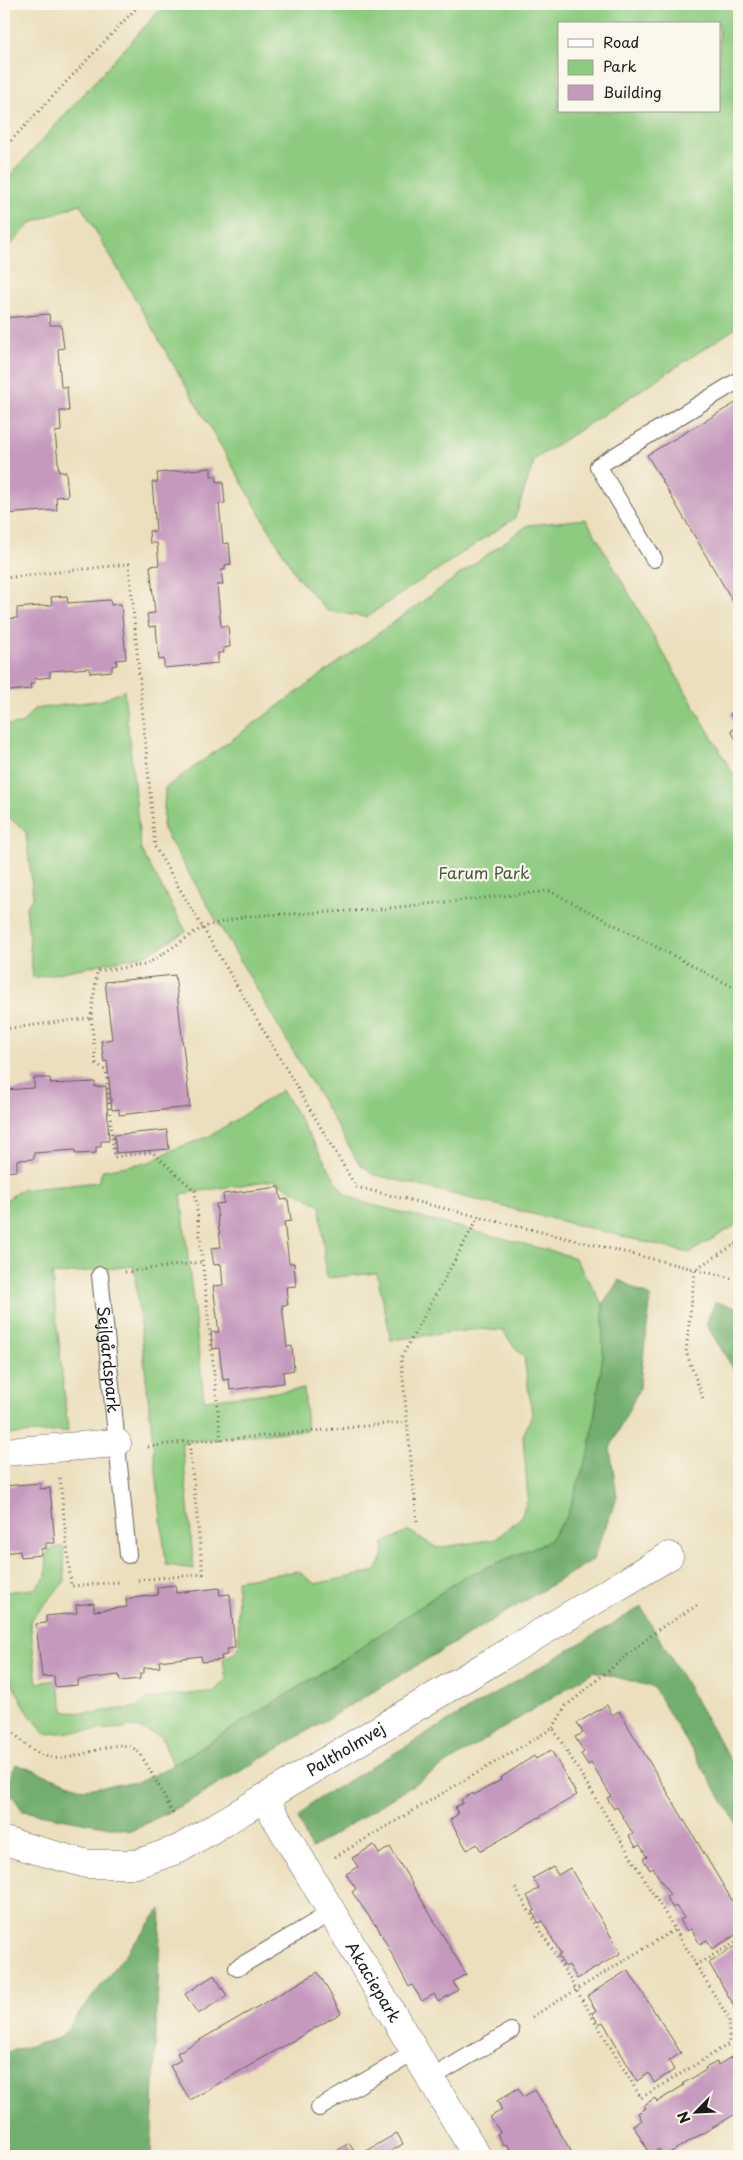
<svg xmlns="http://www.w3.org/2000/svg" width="743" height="2160" font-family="'Playpen Sans',sans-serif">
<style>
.green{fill:#8dcb80;stroke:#54744e;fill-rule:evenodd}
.forest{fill:#72af6e;stroke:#476645}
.building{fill:#c599bd}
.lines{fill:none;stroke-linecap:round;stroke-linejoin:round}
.lane-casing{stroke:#646054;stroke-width:18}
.street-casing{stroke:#646054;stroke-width:29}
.path{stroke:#646054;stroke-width:3;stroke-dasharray:1 4;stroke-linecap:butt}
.lane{stroke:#fff;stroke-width:16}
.street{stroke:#fff;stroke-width:28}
.labels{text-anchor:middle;stroke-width:4.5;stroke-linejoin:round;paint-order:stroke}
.park-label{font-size:16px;fill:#44593f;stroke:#fbf7ec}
.street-label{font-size:16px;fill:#1c1c1c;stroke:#fbf7ec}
</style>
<rect width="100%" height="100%" fill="#fbf7ec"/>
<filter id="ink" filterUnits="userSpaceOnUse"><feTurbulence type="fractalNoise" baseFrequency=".02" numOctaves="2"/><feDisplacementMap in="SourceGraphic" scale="10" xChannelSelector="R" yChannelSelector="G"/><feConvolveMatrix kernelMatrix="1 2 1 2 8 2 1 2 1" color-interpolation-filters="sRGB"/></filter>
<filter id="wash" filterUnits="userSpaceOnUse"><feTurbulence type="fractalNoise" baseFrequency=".0096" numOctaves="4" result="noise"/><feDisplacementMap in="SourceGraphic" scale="20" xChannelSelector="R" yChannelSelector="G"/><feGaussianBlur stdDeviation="1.12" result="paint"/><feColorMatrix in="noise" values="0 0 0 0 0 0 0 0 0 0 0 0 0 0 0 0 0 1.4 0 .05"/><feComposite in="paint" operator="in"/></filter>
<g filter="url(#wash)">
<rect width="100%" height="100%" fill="#ebdfbd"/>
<path class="green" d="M165,4H739V326L535,459L515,518L366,617L327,611L297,577L80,204L31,223L4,252V182ZM559,24H719V111H559Z
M586,519L739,784V1223L689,1253L372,1174L358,1162L163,829L165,788L528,525Z
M124,690L141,850L186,931L146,955L33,978L26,907L33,898L26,832L4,813V725L22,724L34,709L102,700Z
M282,1090L343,1192L361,1202L574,1257L603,1304V1354L590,1449L567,1516L549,1541L462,1578L347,1657L173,1765L162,1737L136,1727L46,1734L29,1714L4,1668V1592L34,1589L46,1576L47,1550L63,1546L65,1581L30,1621L37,1683L56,1680L65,1712L91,1713L138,1707L148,1699L215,1691L226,1679L223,1659L239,1650L237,1580L298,1571L315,1584L376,1571L383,1557L384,1543L409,1531L437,1548L496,1539L521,1517L528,1499L523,1436L532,1415L524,1357L513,1345L503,1331L479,1329L391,1340L377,1273L326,1278L320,1205L274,1180L181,1194L204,1400L304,1389L307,1430L182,1442L194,1569L166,1565L134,1266L52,1275L68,1431L4,1435V1202L20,1190L98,1182L103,1170L150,1162L172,1150L210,1136Z"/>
<path class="forest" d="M619,1280L651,1297L639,1389L610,1448L617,1497L593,1560L192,1800L131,1831L23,1811L6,1787L16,1764L84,1789L139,1782L173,1765L347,1657L462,1578L549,1541L567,1516L590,1449L603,1354V1304Z
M715,1302L739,1308V1378L706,1324Z
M641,1607L739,1775V1827L653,1687L594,1671L311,1849L298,1818L314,1801Z
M161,1909L151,2156H4V2053L60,2038Z"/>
<g id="blocks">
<path class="building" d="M49,314L50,325H61L64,348L58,349L61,387H67L69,411H60L61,431L55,432L59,472H66L68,496L56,497L57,510L4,514V318Z
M739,401V612L647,455Z
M211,468V476H216L217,482L223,481L225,503L219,504L223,544L229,543L231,564L225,565V570H221L223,585H217L221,626H228L230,647L223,648L224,653H218V663L164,668V659L159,660L156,626L149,627L147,614L155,613L150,566L159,565L157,543H150L149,531H156L152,482H158L157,473Z
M67,596L68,603L110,600L111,605L121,604L126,659L116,660L117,665L112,666V671L90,673V668L50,671V677L34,679L35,683L30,684L31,689L9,691V686H4V619L17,618V608L52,605L51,597Z
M739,709V745L731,731L737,727L730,714Z
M175,975L190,1107L119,1115V1109L112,1110L107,1061L104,1062L101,1041L112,1039L105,982Z
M34,1078H50L51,1084L95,1082V1087L106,1086L109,1141H101V1147H96V1153L75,1154V1150L34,1153V1159L17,1160V1171L4,1172V1090L34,1088Z
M167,1130L169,1149L116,1153L114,1135Z
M279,1187L281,1200L288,1199L291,1221L284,1222L289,1263H294L296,1286L286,1287L288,1305H282L287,1347L292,1346L294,1370L283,1372L284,1383L230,1390L229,1379L223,1380L219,1348L213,1349L211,1332H219L213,1286L223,1285L221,1264L214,1265L211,1248L221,1247L216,1204L224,1203L223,1194Z
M40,1483V1489L50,1488L55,1543H46V1548L41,1549V1555L21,1557L20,1551L4,1553V1486Z
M175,1585L176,1593L219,1588L220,1595L230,1594L235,1648L226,1649L227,1655L221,1656L222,1660L202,1662L201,1656L159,1661L160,1667L144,1668V1673H140V1679L120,1681L119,1675L78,1680V1685L55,1687L54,1676L42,1677L36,1624L46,1623V1616L77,1613L76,1605L94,1603V1611L127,1607L126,1599L158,1595L157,1587Z
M607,1705L612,1715L619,1711L739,1912V1920L735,1922L739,1933L712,1949L707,1940L700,1944L691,1929L687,1931L680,1920L684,1918L676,1906L673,1908L666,1897L670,1895L653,1868L650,1870L643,1859L647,1857L640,1845L636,1847L629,1836L633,1834L617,1807L614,1809L607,1798L611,1796L591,1763L588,1765L581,1754L584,1752L575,1737L583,1733L577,1723Z
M551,1750L577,1795L481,1851L477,1844L467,1850L450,1820L458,1814L455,1807L463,1803L461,1800L473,1793L474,1795L501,1780L500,1778L534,1756L536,1759Z
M374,1845L379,1854L390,1847L466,1974L453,1982L458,1990L438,2002L434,1994L422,2001L412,1985L409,1987L376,1924L375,1925L352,1892L356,1889L346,1874L358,1867L352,1858Z
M553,1867L558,1875L570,1868L621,1953L577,1979L569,1965L565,1967L558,1955L561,1954L542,1921L539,1923L532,1912L535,1910L527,1896L539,1888L533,1878Z
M739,1944V2014L709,1963Z
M628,1970L681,2053L669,2061L674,2070L654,2083L649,2073L637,2081L603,2022L599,2024L592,2013L596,2011L587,1996Z
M318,1972L341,2013L190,2100L170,2066L181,2060L177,2053Z
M214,1975L227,1996L198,2014L185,1994Z
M733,2056L739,2067V2112L664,2156L659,2149L650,2155L633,2125L642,2120L638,2113L646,2108L644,2105L655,2098L657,2102L684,2085L682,2084L706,2070L705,2068L717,2062L718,2065Z
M518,2088L523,2097L535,2090L574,2156H514L507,2144L504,2146L497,2134L500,2132L490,2117L502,2110L497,2101Z
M397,2133L403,2144L383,2156H358Z
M349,2143L355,2153L350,2156H329Z"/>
</g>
</g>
<g filter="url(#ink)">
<use href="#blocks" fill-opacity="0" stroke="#646054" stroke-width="1"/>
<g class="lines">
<g class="lane-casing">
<g id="lane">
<path d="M654,559L598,466L739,380"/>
<path id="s1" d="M100,1275L128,1555"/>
<path d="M237,1968L332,1912"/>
<path d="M431,2078L511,2031"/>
<path d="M319,2108L415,2052"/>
</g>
</g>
<g class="street-casing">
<g id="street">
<path d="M4,1452L117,1443"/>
<path id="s2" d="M264,1798L477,2156"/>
<path id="s3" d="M4,1841L87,1864H136L179,1849L669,1556"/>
</g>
</g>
<path class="path" d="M4,148L140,4
M4,578L129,564L155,847L356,1187L739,1280
M4,1029L91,1018
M735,1244L739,1252
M125,1272L202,1262
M703,1398L686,1352L695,1269L739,1242
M221,1440L195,1191L152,1152L114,1157L106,1071L96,1063L91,1018L97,971L146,965L203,927L246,916L371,910L550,891L739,990
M148,1447L189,1441L221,1440L407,1422
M60,1478L71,1586L121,1582
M417,1521L401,1358L479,1216
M138,1580L203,1574L189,1441
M4,1722C17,1736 28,1751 48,1757C76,1765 116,1734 136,1750C144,1756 168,1804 174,1816
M553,1728L566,1706L659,1629L698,1605
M335,1857L553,1728L729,2019V2044L641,2098L514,1886
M695,1965L739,1941
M532,2017L674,1930"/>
<use href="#lane" class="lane"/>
<use href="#street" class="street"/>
</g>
</g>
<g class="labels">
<g class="park-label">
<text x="484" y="879">Farum Park</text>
</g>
<g class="street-label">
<text dy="6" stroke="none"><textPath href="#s1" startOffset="85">Sejlgårdspark</textPath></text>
<text dy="6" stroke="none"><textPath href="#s3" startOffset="375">Paltholmvej</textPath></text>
<text dy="6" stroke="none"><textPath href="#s2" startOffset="214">Akaciepark</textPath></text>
</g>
</g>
<rect width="743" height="2160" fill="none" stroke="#fbf7ec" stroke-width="20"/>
<rect x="558" y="22" width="162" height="90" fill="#fbf7ec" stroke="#a29f99"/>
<rect x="568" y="39" width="25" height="8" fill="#ffffff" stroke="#a29f99"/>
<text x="603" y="48" font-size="15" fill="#1c1c1c">Road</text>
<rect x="568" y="60" width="25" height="15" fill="#8dcb80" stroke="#a29f99"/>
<text x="603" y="72" font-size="15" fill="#1c1c1c">Park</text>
<rect x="568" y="85" width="25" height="15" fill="#c599bd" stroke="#a29f99"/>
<text x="603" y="98" font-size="15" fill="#1c1c1c">Building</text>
<g transform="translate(696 2112) rotate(246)" stroke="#fbf7ec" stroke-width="4" paint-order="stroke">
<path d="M0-4L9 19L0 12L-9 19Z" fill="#1c1c1c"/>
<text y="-8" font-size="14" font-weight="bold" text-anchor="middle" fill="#1c1c1c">N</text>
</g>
</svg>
